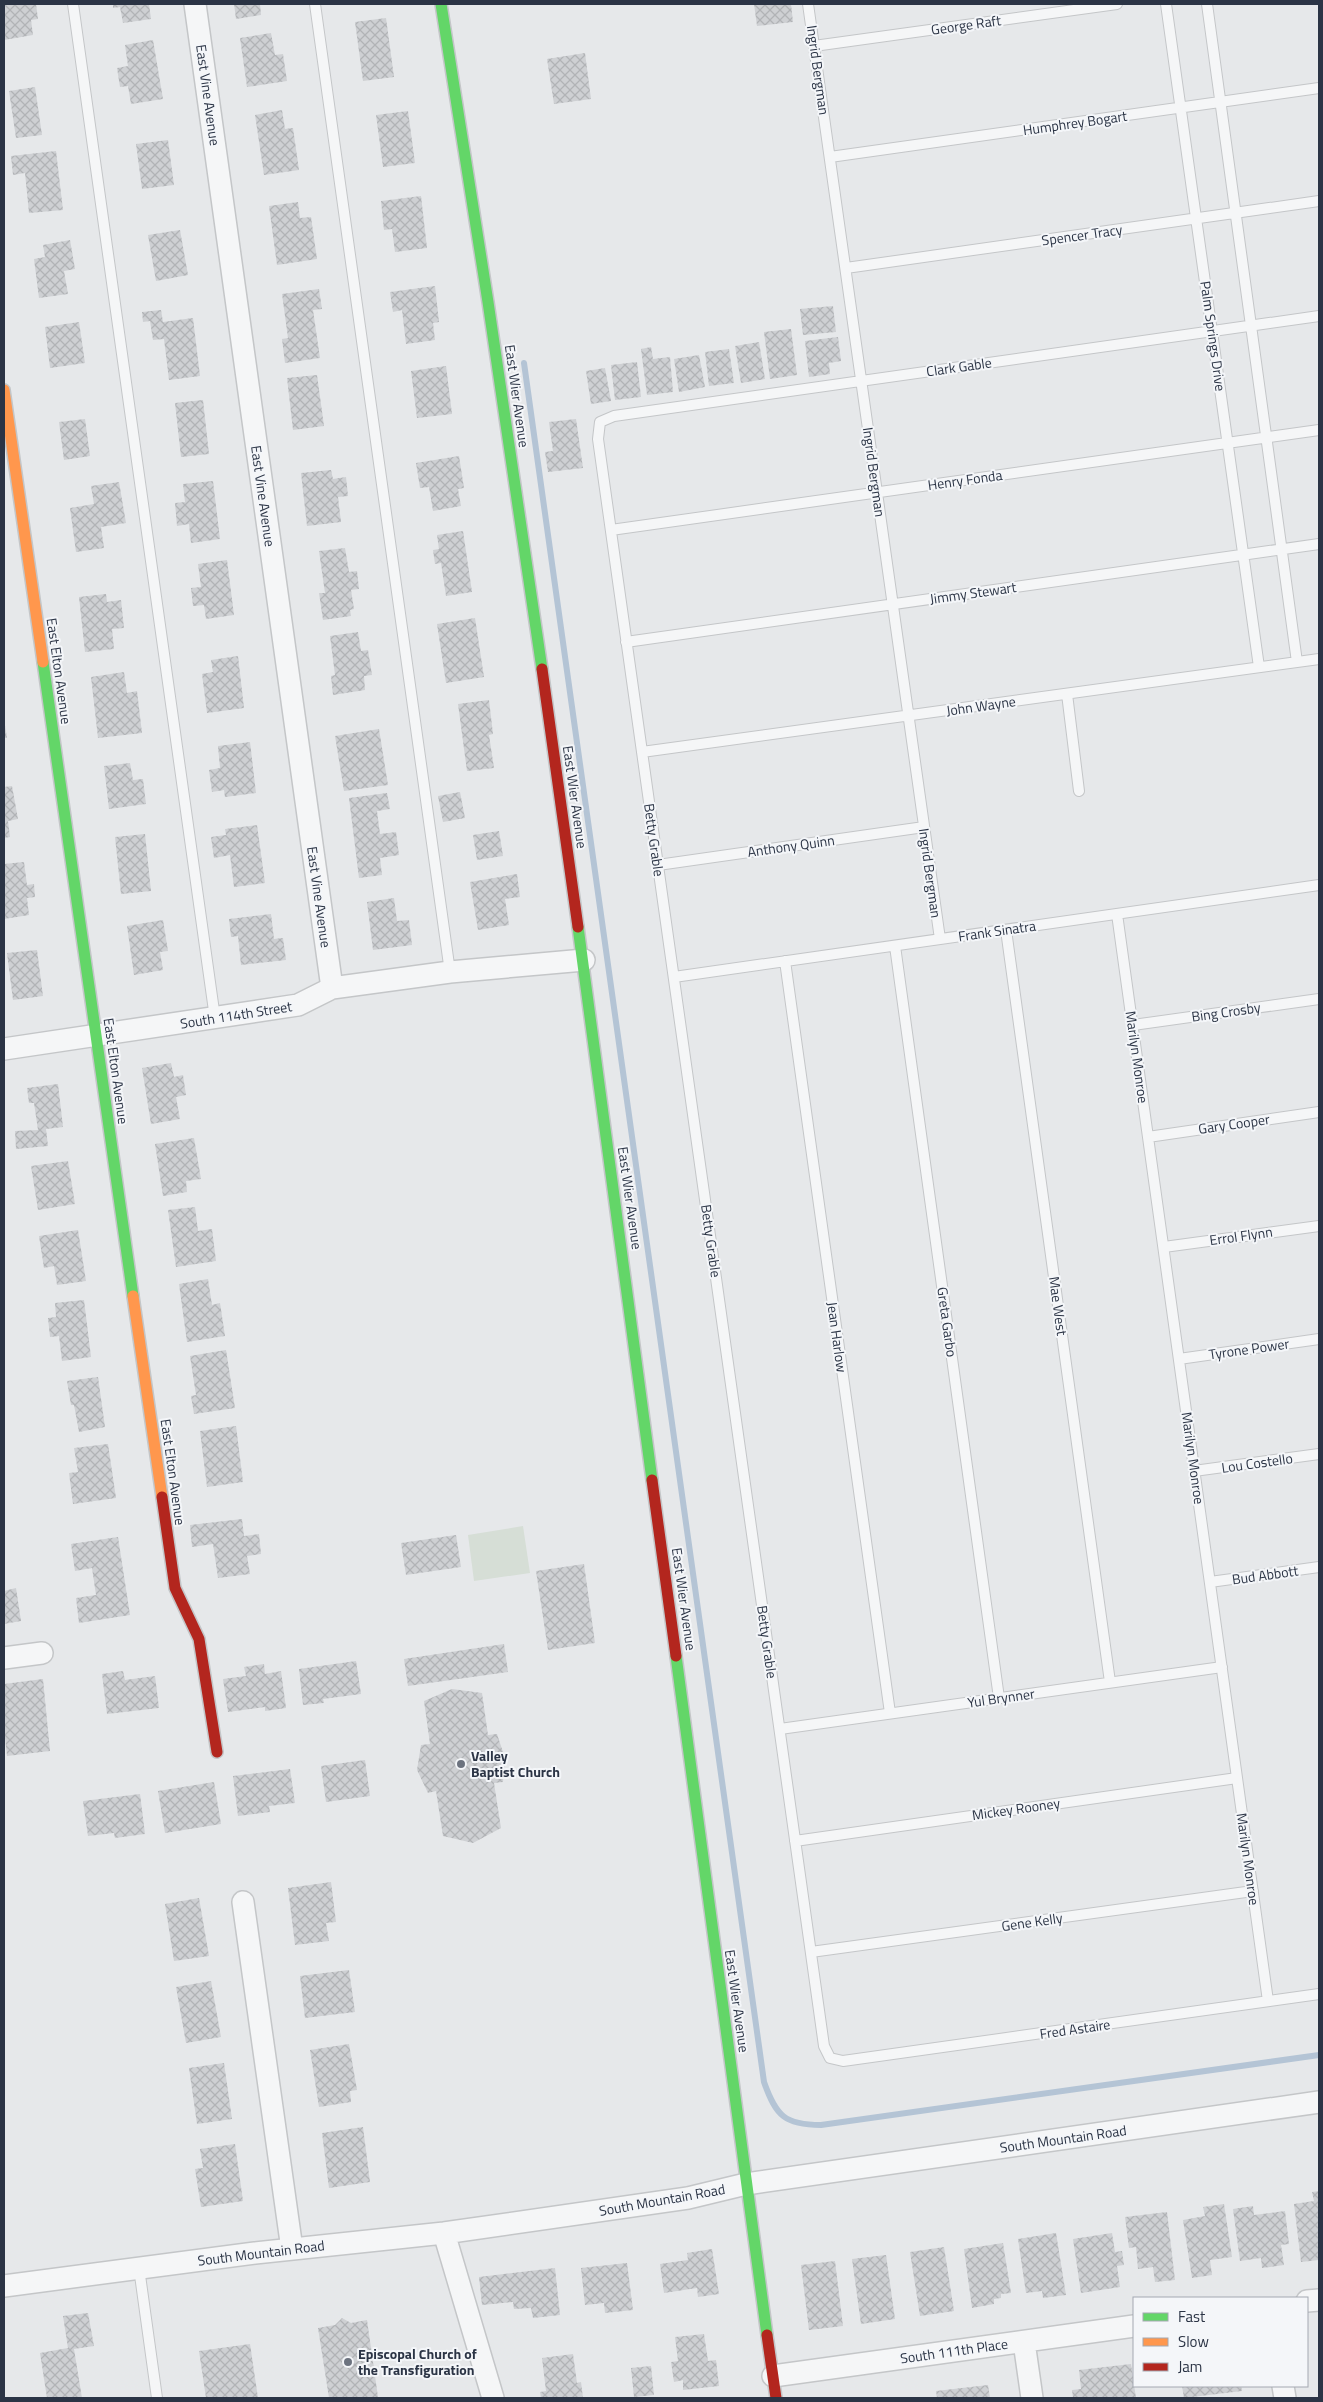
<svg xmlns="http://www.w3.org/2000/svg" width="1323" height="2402" font-family="'Titillium Web',sans-serif">
<style>
.pitch{fill:#d6ded6}
.lines{fill:none;stroke-linecap:round;stroke-linejoin:round}
.stream{stroke:#b4c4d5;stroke-width:6}
.building{fill:url(#building-cross-hatch)}
.lane-casing{stroke:#c4c6c8;stroke-width:12}
.street-casing{stroke:#c4c6c8;stroke-width:24}
.fast-casing{stroke:#c4c6c8;stroke-width:14}
.slow-casing{stroke:#c4c6c8;stroke-width:14}
.jam-casing{stroke:#c4c6c8;stroke-width:14}
.lane{stroke:#f5f6f7;stroke-width:10}
.street{stroke:#f5f6f7;stroke-width:21}
.fast{stroke:#63d668;stroke-width:11}
.slow{stroke:#ff974d;stroke-width:11}
.jam{stroke:#b3261e;stroke-width:11}
.poi-dot{fill:#6c737f;stroke:#f4f6f9;stroke-width:2}
.labels{text-anchor:middle;stroke-width:4;stroke-linejoin:round;paint-order:stroke}
.street-label{font-size:14px;fill:#2b3445;stroke:#f4f6f9}
.poi-label{font-size:14px;font-weight:bold;fill:#2b3445;stroke:#f4f6f9;text-anchor:start}
</style>
<defs>
<pattern id="building-cross-hatch" width="8" height="8" patternUnits="userSpaceOnUse" patternTransform="scale(1.25)"><rect width="8" height="8" fill="#ced0d3"/><path d="M0 0l8 8M0 8l8-8" fill="none" stroke="#b1b3b6"/></pattern>
</defs>
<rect width="100%" height="100%" fill="#e6e8ea"/>
<path class="pitch" d="M523,1526L530,1573L474,1581L468,1535Z"/>
<g class="lines">
<path class="stream" d="M524,363L764,2082C776,2116 785,2125 821,2125L1319,2055"/>
</g>
<path class="building" d="M4,4H36L38,19L31,20L33,35L4,40Z
M113,4H149L151,19L123,23L120,7L113,8Z
M234,4H260L261,15L236,19Z
M754,4H791L793,22L757,26Z
M386,18L394,77L363,81L355,22Z
M271,33L275,55L283,54L287,81L247,87L240,38Z
M153,40L163,99L131,104L128,86L120,87L117,68L128,66L125,45Z
M585,53L591,99L554,104L547,59Z
M35,87L42,135L16,138L9,91Z
M282,110L285,129L293,128L299,170L264,175L255,115Z
M408,111L415,163L383,167L376,115Z
M168,140L174,185L142,189L136,144Z
M56,151L63,210L29,213L25,173L13,175L11,156Z
M421,196L427,248L395,252L392,229L384,230L381,201Z
M298,202L300,218L311,217L317,259L277,265L269,206Z
M180,230L188,275L156,281L148,235Z
M70,240L75,269L64,271L68,294L39,298L34,259L45,257L43,245Z
M435,286L439,322L433,323L435,340L406,344L402,310L393,312L390,292Z
M319,289L322,309L313,310L320,358L285,363L282,339L288,338L282,294Z
M833,306L836,332L803,335L800,309Z
M161,310L163,322L193,318L200,376L169,380L164,339L153,340L150,321L143,322L142,312Z
M79,322L85,363L50,368L45,327Z
M791,329L797,375L770,379L764,332Z
M838,337L841,361L829,363L830,374L809,377L805,341Z
M759,342L765,379L741,383L735,346Z
M651,347L653,359L670,357L673,392L647,395L641,349Z
M729,349L734,383L709,386L705,352Z
M699,355L705,387L679,392L674,359Z
M637,362L641,397L615,400L611,365Z
M446,366L452,414L417,418L411,371Z
M605,368L611,401L591,404L586,371Z
M317,375L324,426L293,430L287,378Z
M203,400L209,454L181,457L175,403Z
M85,419L90,456L64,460L59,422Z
M576,419L583,468L548,472L545,452L553,451L549,422Z
M459,456L464,488L458,489L461,506L433,511L429,487L420,488L416,463Z
M331,470L333,479L346,477L348,496L338,497L341,522L307,526L301,473Z
M213,481L220,539L191,543L189,524L177,526L175,503L185,502L183,484Z
M119,482L126,523L101,527L104,548L76,552L70,508L94,504L91,486Z
M463,531L472,592L446,596L441,563L435,564L433,550L439,549L437,535Z
M345,548L349,572L357,571L359,589L351,590L354,609L350,610L351,616L323,620L319,593H325L319,551Z
M227,560L234,615L206,619L204,605L193,606L191,588L201,587L198,564Z
M106,594L107,602L121,600L124,628L112,629L114,649L85,652L79,597Z
M475,618L484,677L446,683L437,624Z
M358,632L361,651L368,650L372,675L364,676L365,690L333,695L331,676L335,675L330,636Z
M238,656L244,708L207,713L202,674L213,672L211,660Z
M124,672L127,693L137,691L142,733L98,738L91,677Z
M489,700L493,734L489,735L494,768L467,771L458,704Z
M4,719L7,738H4Z
M379,729L388,785L344,791L335,736Z
M250,742L256,793L225,797L224,790L212,792L209,770L220,768L218,746Z
M130,763L133,780L143,779L146,804L109,809L104,766Z
M12,786L18,819L8,821L10,837L4,838V787Z
M460,792L465,818L443,822L438,796Z
M387,793L390,809L377,811L380,834L396,832L399,855L380,858L382,875L359,878L349,798Z
M257,825L265,883L234,887L230,855L214,858L211,837L226,835L225,829Z
M499,831L503,856L477,860L473,835Z
M145,834L151,891L121,894L115,837Z
M24,862L27,885L34,884L35,897L27,898L29,915L4,919V864Z
M517,874L520,897L505,899L509,925L478,930L470,882Z
M394,898L397,921L409,920L412,945L373,950L367,902Z
M271,914L274,939L283,938L286,960L241,965L238,936L231,937L229,919Z
M163,920L168,951L160,952L163,970L134,975L127,926Z
M37,950L43,996L13,1000L7,953Z
M171,1063L174,1077L183,1075L186,1095L176,1097L180,1119L151,1124L142,1068Z
M58,1084L63,1127L46,1129L48,1146L16,1149L15,1131L38,1130L34,1103H29L27,1088Z
M194,1138L201,1179L186,1181L187,1192L163,1196L155,1144Z
M68,1161L75,1204L38,1210L31,1166Z
M195,1207L198,1231L212,1229L216,1261L176,1267L168,1210Z
M78,1230L86,1281L57,1285L54,1266L44,1268L39,1236Z
M208,1279L212,1305L220,1303L225,1336L187,1342L179,1284Z
M84,1300L91,1357L62,1361L59,1336L50,1337L48,1318L56,1317L55,1303Z
M226,1350L235,1408L194,1414L191,1396L196,1395L190,1356Z
M98,1377L105,1427L79,1432L74,1405H71L67,1381Z
M236,1426L243,1482L207,1487L200,1431Z
M108,1444L116,1498L73,1504L69,1473L78,1472L74,1448Z
M242,1519L244,1536L259,1534L261,1554L247,1556L250,1574L218,1578L213,1544L192,1547L190,1525Z
M456,1535L461,1567L406,1575L401,1543Z
M118,1537L130,1615L79,1623L76,1598L96,1595L92,1568L75,1571L71,1544Z
M584,1564L595,1643L548,1650L536,1571Z
M16,1588L21,1621L4,1624V1591Z
M504,1644L508,1672L408,1686L404,1659Z
M356,1661L361,1694L323,1699L324,1703L303,1705L299,1669Z
M264,1664L265,1674L281,1671L286,1708L265,1711V1707L228,1712L223,1679L246,1676L244,1667Z
M123,1671L125,1680L155,1676L159,1708L107,1714L102,1674Z
M43,1679L50,1751L7,1756L4,1729V1684Z
M452,1689L482,1693L488,1735L497,1734L505,1758L503,1782L494,1783L501,1828L473,1843L443,1836L436,1791L428,1793L417,1770L421,1745L430,1744L424,1701Z
M365,1760L370,1796L326,1802L321,1766Z
M290,1769L295,1803L269,1806L270,1812L238,1816L233,1776Z
M214,1782L221,1824L165,1833L158,1791Z
M140,1794L145,1834L115,1838L114,1833L88,1836L83,1801Z
M331,1882L336,1922L326,1923L329,1941L295,1945L288,1888Z
M199,1898L209,1956L174,1961L165,1904Z
M349,1970L355,2012L305,2018L300,1976Z
M211,1981L221,2037L186,2043L176,1987Z
M349,2044L357,2090L350,2091L351,2102L319,2107L310,2050Z
M224,2063L232,2119L197,2124L189,2068Z
M363,2127L370,2182L329,2188L322,2133Z
M235,2144L243,2201L201,2207L195,2169L203,2168L200,2149Z
M1319,2191V2260L1301,2262L1294,2204L1314,2201L1312,2192Z
M1224,2204L1232,2257L1210,2260L1212,2275L1192,2278L1183,2220L1205,2216L1203,2207Z
M1253,2206L1254,2215L1285,2211L1289,2244L1281,2245L1284,2265L1262,2268L1261,2258L1240,2261L1233,2209Z
M1167,2212L1175,2280L1155,2282L1153,2267L1138,2269L1136,2247L1129,2248L1125,2217Z
M1056,2233L1066,2295L1043,2298L1042,2291L1026,2293L1018,2239Z
M1112,2233L1115,2252L1122,2251L1124,2265L1117,2266L1120,2287L1081,2293L1073,2239Z
M1003,2243L1011,2293L1001,2294V2298L994,2299V2304L972,2308L964,2249Z
M944,2247L954,2311L920,2316L910,2252Z
M712,2249L719,2294L698,2297L697,2288L664,2293L660,2264L688,2260L687,2253Z
M886,2255L895,2319L861,2324L852,2259Z
M835,2261L843,2326L809,2330L801,2265Z
M627,2263L633,2310L605,2313L604,2303L585,2305L581,2268Z
M555,2268L560,2315L533,2318L531,2308L514,2309L513,2302L482,2305L479,2277Z
M88,2313L94,2346L74,2349L82,2398H47L40,2353L68,2348L63,2316Z
M342,2318L351,2323L367,2320L378,2397L329,2398L318,2328L335,2325Z
M704,2334L708,2361L716,2360L719,2386L683,2390V2380L674,2382L671,2362L678,2361L675,2337Z
M250,2344L258,2398H206L199,2351Z
M573,2354L577,2383L581,2382L583,2398H541L540,2392L546,2391L542,2358Z
M1131,2364L1136,2398H1073L1072,2390L1081,2389L1079,2370Z
M651,2366L654,2395L634,2397L631,2368Z
M988,2385L990,2398H937L936,2391Z
M1182,2386H1241L1242,2391L1184,2398Z"/>
<g class="lines">
<g class="lane-casing">
<path id="lane" d="M73,4L215,1018
M315,4L450,972
M808,4L940,939
M1166,4L1259,667
M1207,4L1297,662
M814,46L1117,4
M830,157L1319,88
M846,268L1319,201
M1319,316L614,416L600,422L598,439L824,2046L830,2058L843,2061L1319,1994
M611,530L1319,430
M626,642L1319,544
M1067,694L1079,791
M642,752L1319,659
M658,865L924,827
M1117,914L1268,2001
M1006,930L1110,1682
M895,946L999,1698
M785,961L890,1713
M674,977L1319,885
M1133,1025L1319,999
M1148,1137L1319,1112
M1164,1247L1319,1226
M1179,1359L1319,1339
M1194,1471L1319,1454
M1210,1582L1319,1567
M780,1729L1222,1667
M795,1841L1237,1778
M811,1952L1253,1891
M139,2268L157,2398"/>
</g>
<g class="street-casing">
<path id="street" d="M195,4L332,988
M4,1049L298,1005L332,988L450,972L584,960
M4,1658L42,1653
M243,1902L292,2249
M444,2233L493,2398
M4,2286L255,2253L444,2233L688,2198L746,2184L1319,2102
M1307,2301L1319,2300
M1024,2342L1032,2398
M773,2376L1134,2326
M1283,2386L1285,2398"/>
</g>
<g class="fast-casing">
<path id="fast" d="M441,4L488,302L542,669
M43,662L133,1296
M578,927L652,1480
M676,1656L767,2335"/>
</g>
<g class="slow-casing">
<path id="slow" d="M4,390L43,662
M133,1296L162,1497"/>
</g>
<g class="jam-casing">
<path id="jam" d="M542,669L578,927
M652,1480L676,1656
M162,1497L175,1588L199,1639L217,1752
M767,2335L776,2398"/>
</g>
<use href="#lane" class="lane"/>
<use href="#street" class="street"/>
<use href="#fast" class="fast"/>
<use href="#slow" class="slow"/>
<use href="#jam" class="jam"/>
</g>
<g class="poi-dot">
<circle cx="461" cy="1764" r="5"/>
<circle cx="348" cy="2362" r="5"/>
</g>
<g class="labels">
<g class="street-label">
<text transform="translate(966 25) rotate(-8)" y="5">George Raft</text>
<text transform="translate(818 70) rotate(82)" y="5">Ingrid Bergman</text>
<text transform="translate(208 95) rotate(82)" y="5">East Vine Avenue</text>
<text transform="translate(1075 123) rotate(-8)" y="5">Humphrey Bogart</text>
<text transform="translate(1082 235) rotate(-8)" y="5">Spencer Tracy</text>
<text transform="translate(1213 336) rotate(82)" y="5">Palm Springs Drive</text>
<text transform="translate(959 367) rotate(-8)" y="5">Clark Gable</text>
<text transform="translate(517 396) rotate(82)" y="5">East Wier Avenue</text>
<text transform="translate(874 472) rotate(82)" y="5">Ingrid Bergman</text>
<text transform="translate(965 480) rotate(-8)" y="5">Henry Fonda</text>
<text transform="translate(263 496) rotate(82)" y="5">East Vine Avenue</text>
<text transform="translate(973 593) rotate(-8)" y="5">Jimmy Stewart</text>
<text transform="translate(59 671) rotate(82)" y="5">East Elton Avenue</text>
<text transform="translate(981 706) rotate(-8)" y="5">John Wayne</text>
<text transform="translate(575 797) rotate(82)" y="5">East Wier Avenue</text>
<text transform="translate(654 840) rotate(82)" y="5">Betty Grable</text>
<text transform="translate(791 846) rotate(-8)" y="5">Anthony Quinn</text>
<text transform="translate(930 873) rotate(82)" y="5">Ingrid Bergman</text>
<text transform="translate(319 897) rotate(82)" y="5">East Vine Avenue</text>
<text transform="translate(997 931) rotate(-8)" y="5">Frank Sinatra</text>
<text transform="translate(1226 1012) rotate(-8)" y="5">Bing Crosby</text>
<text transform="translate(236 1015) rotate(-9)" y="5">South 114th Street</text>
<text transform="translate(1137 1057) rotate(82)" y="5">Marilyn Monroe</text>
<text transform="translate(116 1071) rotate(82)" y="5">East Elton Avenue</text>
<text transform="translate(1234 1124) rotate(-8)" y="5">Gary Cooper</text>
<text transform="translate(630 1198) rotate(82)" y="5">East Wier Avenue</text>
<text transform="translate(1241 1236) rotate(-8)" y="5">Errol Flynn</text>
<text transform="translate(711 1241) rotate(82)" y="5">Betty Grable</text>
<text transform="translate(1058 1306) rotate(82)" y="5">Mae West</text>
<text transform="translate(947 1322) rotate(82)" y="5">Greta Garbo</text>
<text transform="translate(837 1337) rotate(82)" y="5">Jean Harlow</text>
<text transform="translate(1249 1349) rotate(-8)" y="5">Tyrone Power</text>
<text transform="translate(1193 1458) rotate(82)" y="5">Marilyn Monroe</text>
<text transform="translate(1257 1463) rotate(-8)" y="5">Lou Costello</text>
<text transform="translate(173 1472) rotate(82)" y="5">East Elton Avenue</text>
<text transform="translate(1265 1575) rotate(-8)" y="5">Bud Abbott</text>
<text transform="translate(684 1599) rotate(82)" y="5">East Wier Avenue</text>
<text transform="translate(767 1642) rotate(82)" y="5">Betty Grable</text>
<text transform="translate(1001 1698) rotate(-8)" y="5">Yul Brynner</text>
<text transform="translate(1016 1809) rotate(-8)" y="5">Mickey Rooney</text>
<text transform="translate(1248 1859) rotate(82)" y="5">Marilyn Monroe</text>
<text transform="translate(1032 1922) rotate(-8)" y="5">Gene Kelly</text>
<text transform="translate(737 2001) rotate(82)" y="5">East Wier Avenue</text>
<text transform="translate(1075 2029) rotate(-8)" y="5">Fred Astaire</text>
<text transform="translate(1063 2139) rotate(-8)" y="5">South Mountain Road</text>
<text transform="translate(662 2200) rotate(-10)" y="5">South Mountain Road</text>
<text transform="translate(261 2253) rotate(-7)" y="5">South Mountain Road</text>
<text transform="translate(954 2351) rotate(-8)" y="5">South 111th Place</text>
</g>
<g class="poi-label">
<text x="471" y="1761">Valley<tspan x="471" dy="16">Baptist Church</tspan></text>
<text x="358" y="2359">Episcopal Church of<tspan x="358" dy="16">the Transfiguration</tspan></text>
</g>
</g>
<rect width="1323" height="2402" fill="none" stroke="#2b3445" stroke-width="10"/>
<rect x="1133" y="2297" width="175" height="90" fill="#f4f6f9" stroke="#a4a8b1"/>
<rect x="1143" y="2313" width="25" height="8" fill="#63d668" stroke="#a4a8b1"/>
<text x="1178" y="2322" font-size="15" fill="#2b3445">Fast</text>
<rect x="1143" y="2338" width="25" height="8" fill="#ff974d" stroke="#a4a8b1"/>
<text x="1178" y="2347" font-size="15" fill="#2b3445">Slow</text>
<rect x="1143" y="2363" width="25" height="8" fill="#b3261e" stroke="#a4a8b1"/>
<text x="1178" y="2372" font-size="15" fill="#2b3445">Jam</text>
</svg>
